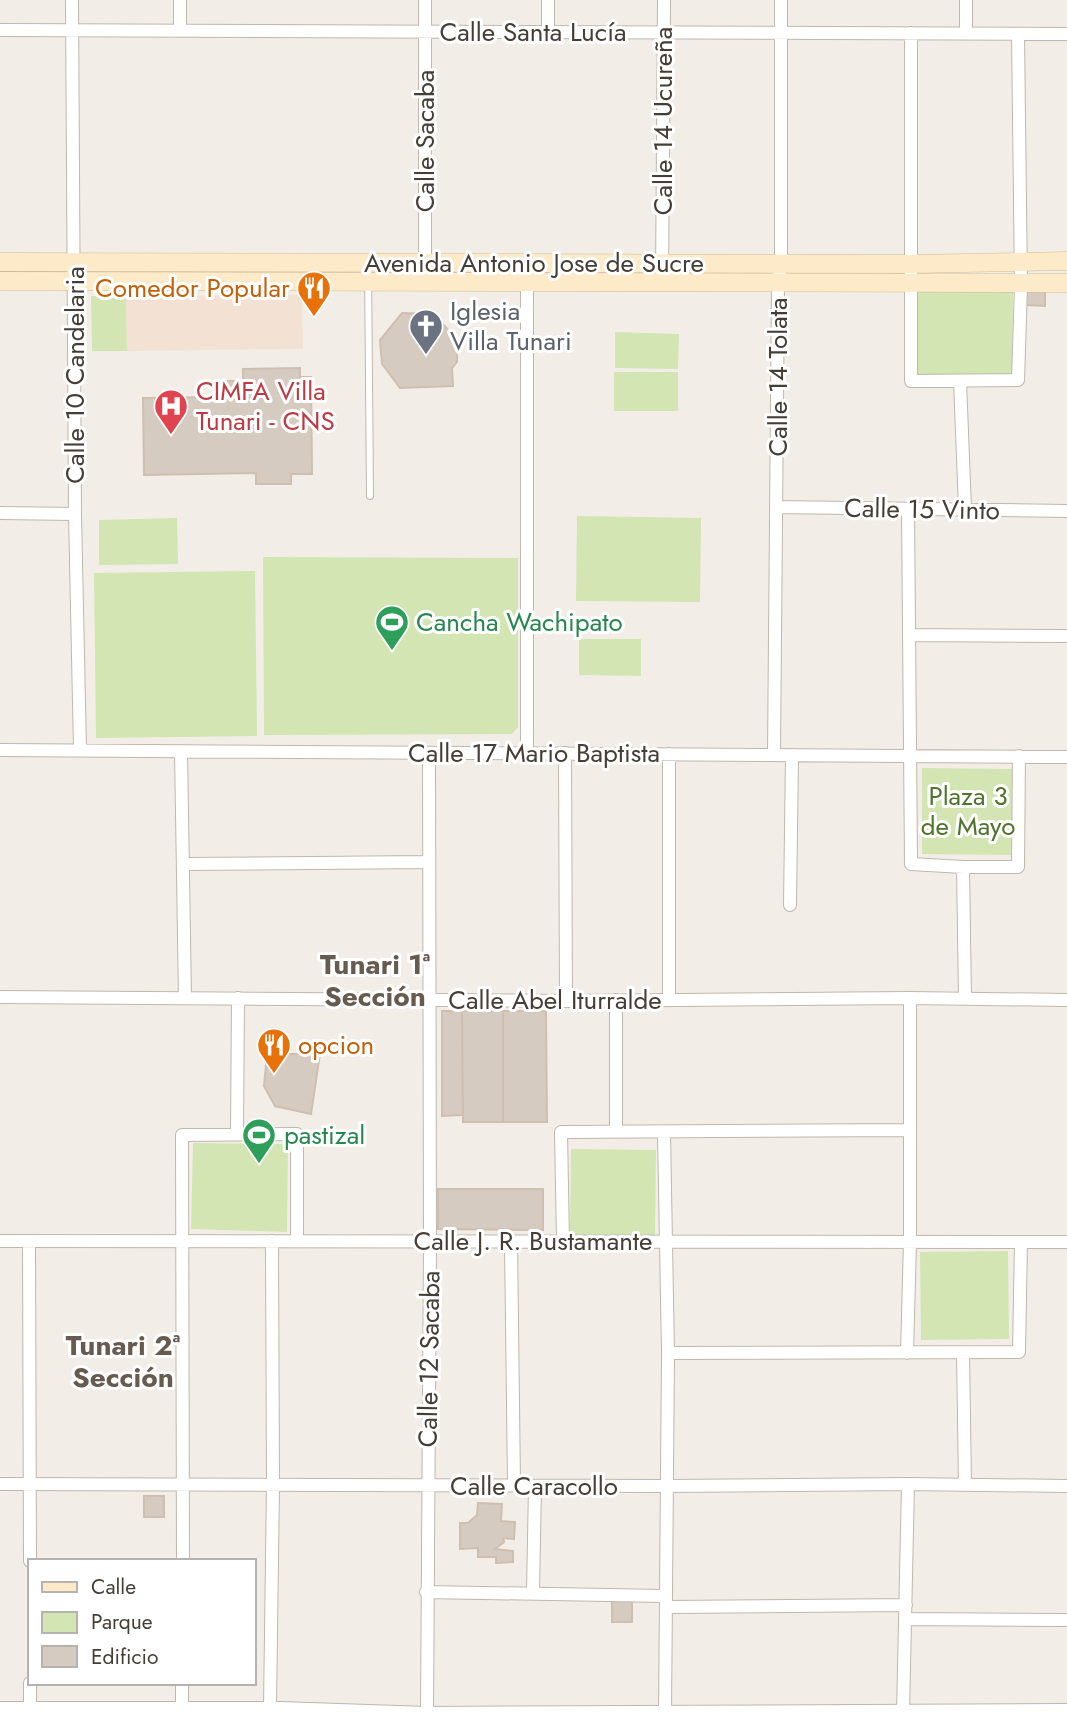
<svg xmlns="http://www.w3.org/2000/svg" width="1067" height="1713" font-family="Jost,sans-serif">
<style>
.commercial{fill:#f3e2d3}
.green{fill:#d3e5b2}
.building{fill:#d6cbc0;stroke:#cebfb0;stroke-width:2}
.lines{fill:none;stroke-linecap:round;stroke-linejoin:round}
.lane-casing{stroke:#c0b7ad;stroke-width:8}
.street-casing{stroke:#c0b7ad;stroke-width:14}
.secondary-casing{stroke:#d0bc98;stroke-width:19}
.lane{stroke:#fff;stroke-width:6}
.street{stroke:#fff;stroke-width:12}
.secondary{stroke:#fceac8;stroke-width:18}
.labels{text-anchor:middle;stroke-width:6;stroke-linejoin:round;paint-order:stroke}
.street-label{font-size:26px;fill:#453e36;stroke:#fff}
.food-label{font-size:26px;fill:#c56008;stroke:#fff;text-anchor:end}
.worship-label{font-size:26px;fill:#5b616d;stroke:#fff;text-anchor:start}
.health-label{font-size:26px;fill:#be3a42;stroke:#fff;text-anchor:start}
.leisure-label{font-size:26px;fill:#27864d;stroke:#fff;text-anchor:start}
.park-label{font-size:26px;fill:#4f742c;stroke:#fff}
.neighbourhood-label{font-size:28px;font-weight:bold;fill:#675a4e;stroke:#fff}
</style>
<rect width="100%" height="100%" fill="#f2eee7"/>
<path class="commercial" d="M302,295L303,349L127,351L126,296Z"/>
<path class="green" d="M916,291L1013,292L1012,377L915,376Z
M91,296H126L127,351H92Z
M615,332L679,334L678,369L615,368Z
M614,372H678V411H614Z
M577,516L701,518L700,602L576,601Z
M177,518L178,564L99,565V520Z
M263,557L518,558V727L512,734L264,735Z
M255,571L257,736L96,738L94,573Z
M579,639H641V676L579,675Z
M922,768L1014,769L1013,855L922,854Z
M193,1143L288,1144L287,1232L191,1229Z
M571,1149L656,1150L655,1237L570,1236Z
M1008,1251L1009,1339L921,1340L920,1252Z"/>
<path class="building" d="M1024,287H1045V306L1024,305Z
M402,313L433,314L457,339V362L452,368L453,386L400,388L382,364L380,340Z
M300,368V377H311L312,474H291V484H256V473L144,475L143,398L221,397V381H243V369Z
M442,1011H462L463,1115L442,1116Z
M462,1011H503V1122H463Z
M503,1011H546L547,1122H503Z
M267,1054H320L311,1114L275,1106L264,1086Z
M438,1189H543V1230L438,1229Z
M144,1496H164V1517H144Z
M478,1503L502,1504L501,1521L515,1522L514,1539L503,1538L504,1542L495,1549L513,1551V1562L496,1563V1557H478V1548L460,1549V1523H468L477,1515Z
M612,1600H632V1622H612Z"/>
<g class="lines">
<g class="lane-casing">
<path id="lane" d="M368,264L370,496"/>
</g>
<g class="street-casing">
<path id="street" d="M72,0L75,514L80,750
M425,0V283
M966,0V33
M0,30L1067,34
M180,31V0
M548,32V0
M911,33V381L1018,380L1021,285L1018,34
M662,284L664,0
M960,381L965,509
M777,507L1067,511
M908,509L911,864L963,867H1018L1019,756
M0,513L75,514
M909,635L1067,636
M0,750L1067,757
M181,751L185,998
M527,753V283
M565,753L566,1001
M669,754V1000
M774,755L778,284L781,263V0
M184,864L428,862
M963,867L965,998
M790,905L792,755
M0,997L566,1001L910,998L1067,1000
M616,1000V1132
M664,1133L668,1353L665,1713
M237,1134L238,998
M0,1241L1067,1242
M29,1241L30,1561
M511,1241L514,1485
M563,1241L561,1132L910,1130
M668,1353L1019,1352L1021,1242
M907,1353L910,1242V998
M963,1353L965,1484
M0,1484L667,1486L908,1484L1067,1486
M183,1561L182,1135L297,1134V1241
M426,1592L665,1596
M533,1592L535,1486
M667,1607L906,1605
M905,1619L1067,1620
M0,1708H280L427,1713L1067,1710
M30,1708V1683
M270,1708L273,1484L272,1241
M182,1713V1683
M427,1713L430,1241L429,753
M903,1713L908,1484"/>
</g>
<g class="secondary-casing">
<path id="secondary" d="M0,262L912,264L1067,261
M0,281L1067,283"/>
</g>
<use href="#lane" class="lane"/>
<use href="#street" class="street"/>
<use href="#secondary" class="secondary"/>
</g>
<defs>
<g id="restaurant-pin" transform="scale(1.75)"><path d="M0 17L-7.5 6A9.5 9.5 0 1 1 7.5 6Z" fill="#e8710a" stroke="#fff"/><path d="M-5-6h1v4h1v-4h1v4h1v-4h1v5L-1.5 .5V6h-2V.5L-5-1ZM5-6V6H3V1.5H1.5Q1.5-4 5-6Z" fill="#fff"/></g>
<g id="church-pin" transform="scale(1.75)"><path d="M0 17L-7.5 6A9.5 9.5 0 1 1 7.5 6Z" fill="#6b7280" stroke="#fff"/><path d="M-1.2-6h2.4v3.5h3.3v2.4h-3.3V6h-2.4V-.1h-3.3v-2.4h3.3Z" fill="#fff"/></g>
<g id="hospital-pin" transform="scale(1.75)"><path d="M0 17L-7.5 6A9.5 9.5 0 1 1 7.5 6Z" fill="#e0444e" stroke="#fff"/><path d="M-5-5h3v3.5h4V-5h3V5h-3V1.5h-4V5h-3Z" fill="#fff"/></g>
<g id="stadium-pin" transform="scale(1.75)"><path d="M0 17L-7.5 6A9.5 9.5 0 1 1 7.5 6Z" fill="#2e9e5b" stroke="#fff"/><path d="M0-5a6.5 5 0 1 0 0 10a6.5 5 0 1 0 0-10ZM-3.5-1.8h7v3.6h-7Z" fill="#fff"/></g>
</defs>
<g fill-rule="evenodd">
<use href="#restaurant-pin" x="314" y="288"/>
<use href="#church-pin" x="426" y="326"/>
<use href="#hospital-pin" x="171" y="406"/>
<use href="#stadium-pin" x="392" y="622"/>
<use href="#restaurant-pin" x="274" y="1045"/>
<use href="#stadium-pin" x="259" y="1135"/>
</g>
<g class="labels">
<g class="street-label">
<text x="533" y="41">Calle Santa Lucía</text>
<text transform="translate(663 121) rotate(-90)" y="9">Calle 14 Ucureña</text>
<text transform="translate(425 141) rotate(-90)" y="9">Calle Sacaba</text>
<text x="534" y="272">Avenida Antonio Jose de Sucre</text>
<text transform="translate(75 375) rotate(-90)" y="9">Calle 10 Candelaria</text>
<text transform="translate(778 377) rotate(-90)" y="9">Calle 14 Tolata</text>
<text transform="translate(922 509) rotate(1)" y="9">Calle 15 Vinto</text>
<text x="534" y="762">Calle 17 Mario Baptista</text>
<text x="555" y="1009">Calle Abel Iturralde</text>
<text x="533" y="1250">Calle J. R. Bustamante</text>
<text transform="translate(429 1359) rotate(-89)" y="9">Calle 12 Sacaba</text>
<text x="534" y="1495">Calle Caracollo</text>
</g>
<g class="food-label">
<text x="290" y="297">Comedor Popular</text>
<text x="298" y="1054" text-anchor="start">opcion</text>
</g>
<g class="worship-label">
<text x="450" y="320">Iglesia<tspan x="450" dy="30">Villa Tunari</tspan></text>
</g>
<g class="health-label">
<text x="196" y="400">CIMFA Villa<tspan x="196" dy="30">Tunari - CNS</tspan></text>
</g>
<g class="leisure-label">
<text x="416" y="631">Cancha Wachipato</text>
<text x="284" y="1144">pastizal</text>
</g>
<g class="park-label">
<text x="968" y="805">Plaza 3<tspan x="968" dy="30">de Mayo</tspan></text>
</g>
<g class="neighbourhood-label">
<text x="375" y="974">Tunari 1ª<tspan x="375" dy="32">Sección</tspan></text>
<text x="123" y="1355">Tunari 2ª<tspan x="123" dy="32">Sección</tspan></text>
</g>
</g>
<rect x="28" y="1559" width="228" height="126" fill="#ffffff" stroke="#b5b2af" stroke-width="2"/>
<rect x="42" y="1582" width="35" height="10" fill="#fceac8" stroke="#b5b2af" stroke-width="2"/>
<text x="91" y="1594" font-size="21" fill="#453e36">Calle</text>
<rect x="42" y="1612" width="35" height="21" fill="#d3e5b2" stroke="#b5b2af" stroke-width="2"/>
<text x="91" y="1629" font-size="21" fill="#453e36">Parque</text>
<rect x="42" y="1646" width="35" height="21" fill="#d6cbc0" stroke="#b5b2af" stroke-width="2"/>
<text x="91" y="1664" font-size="21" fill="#453e36">Edificio</text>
</svg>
